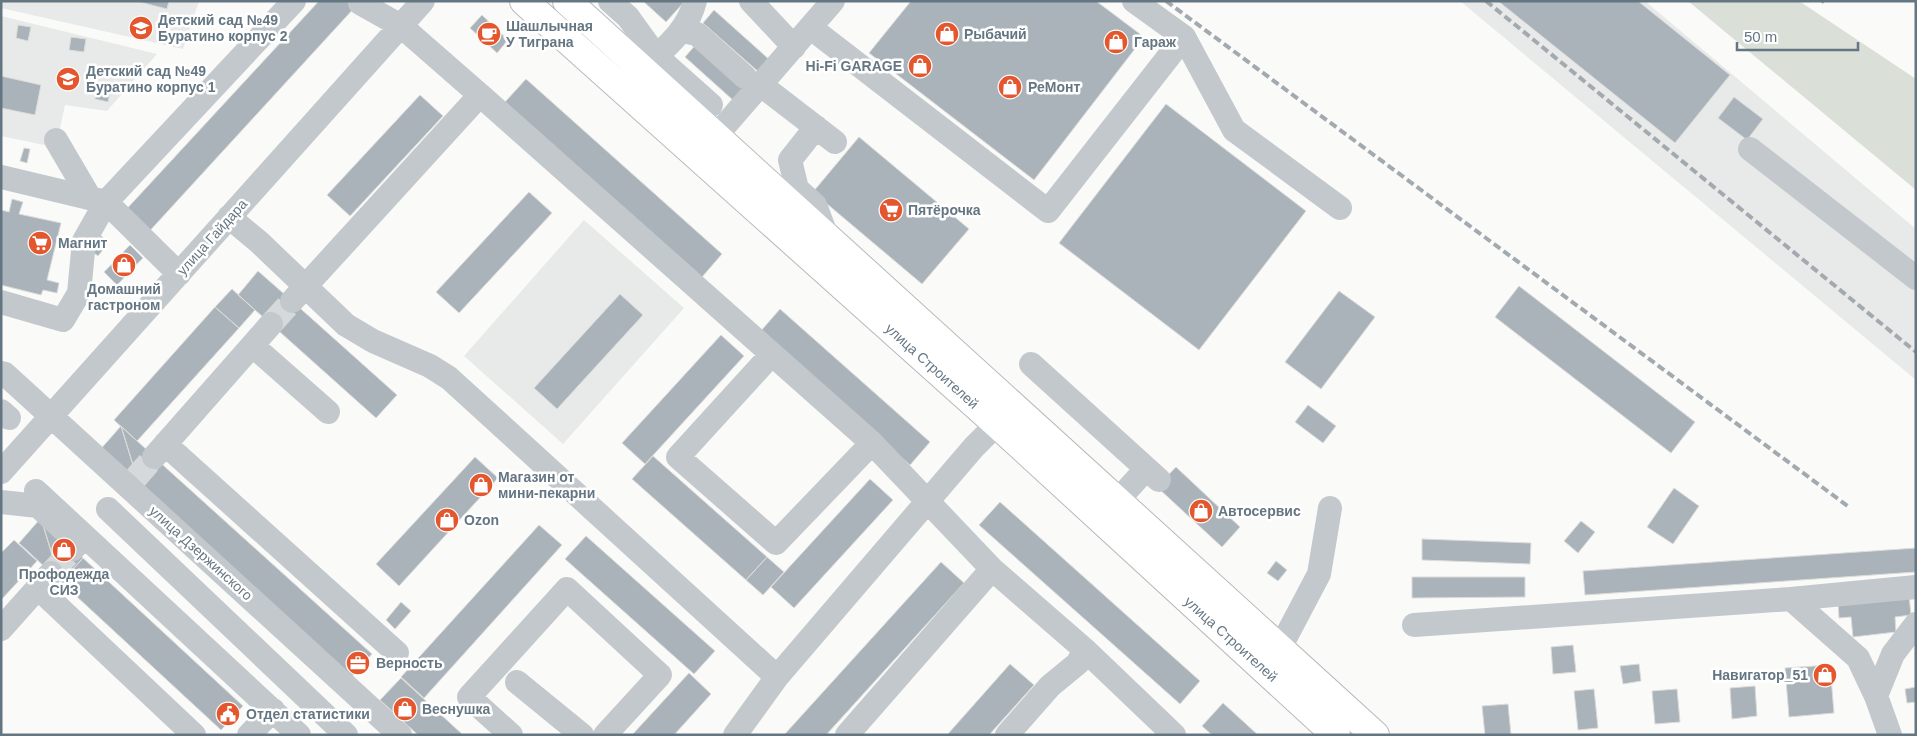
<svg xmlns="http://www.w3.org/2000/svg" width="1917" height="736" font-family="Arial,sans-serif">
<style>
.built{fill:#e8e9e9}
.green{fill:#dadfd7}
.building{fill:#aab3b9;stroke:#dcdcda}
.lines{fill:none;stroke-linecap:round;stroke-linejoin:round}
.minor-tunnel{stroke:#d5d9db;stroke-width:24;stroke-dasharray:24 12;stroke-linecap:butt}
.major-casing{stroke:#b5babe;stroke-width:30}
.minor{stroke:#c3c8cc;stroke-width:24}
.major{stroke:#fff;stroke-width:28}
.rail{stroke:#a2aab0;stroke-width:4;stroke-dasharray:8 4;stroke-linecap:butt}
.labels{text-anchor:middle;stroke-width:5;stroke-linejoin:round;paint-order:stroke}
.poi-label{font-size:14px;font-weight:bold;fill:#657683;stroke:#fff;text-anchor:start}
.street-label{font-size:14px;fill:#657683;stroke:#fff}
</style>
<rect width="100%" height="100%" fill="#fafaf8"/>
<path class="built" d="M1,1H199L183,49L1,8Z
M1460,1H1645L1916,229V380Z
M1,16L157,54L107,111L65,105L59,133L49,146L1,136Z
M584,220L684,308L563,444L464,356Z"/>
<path class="green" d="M1688,1H1799L1916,79V190Z"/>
<path class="building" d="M136,1H169L167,9Z
M319,1H351L356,6L145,236L122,214Z
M643,1H685L666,22Z
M911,1H1096L1144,37L1034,180L869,53Z
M1498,1H1638L1730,75L1675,143Z
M714,10L772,62L761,74L703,23Z
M482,15L508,40L497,53L470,28Z
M18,25L31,27L28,41L16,38Z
M71,37L86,39L84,52L69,50Z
M698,42L748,86L734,101L685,57Z
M1,76L41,85L35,115L1,108Z
M526,79L722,254L702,277L505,102Z
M97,86L111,88L108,102L95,99Z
M420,95L443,116L350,216L327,195Z
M1734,97L1763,119L1747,140L1718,118Z
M1166,104L1306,211L1199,350L1059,243Z
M859,137L969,229L922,284L813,192Z
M24,148L30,149L27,163L20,161Z
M529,192L552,213L459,313L436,292Z
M12,199L23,202L19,214L61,223L47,280L59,283L57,293L43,290L41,295L1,285V210L9,212Z
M100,235L109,242L98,256L89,249Z
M130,245L143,258L117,285L104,272Z
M258,271L292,301L271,324L238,295Z
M1519,286L1695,422L1671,453L1495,317Z
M232,289L255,310L239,328L215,307Z
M1339,291L1375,317L1321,389L1285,362Z
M620,294L643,315L557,409L534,388Z
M292,301L397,395L376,418L271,324Z
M215,307L239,328L137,441L114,420Z
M780,309L930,442L910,465L760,332Z
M721,335L744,356L645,464L622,443Z
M1308,405L1336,426L1323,443L1295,422Z
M121,426L162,464L140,488Z
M121,426L140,488L99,451Z
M653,456L767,557L746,580L632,479Z
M154,457L372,654L350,678L140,488L162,464Z
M475,457L498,478L399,586L376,564Z
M1176,467L1240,527L1222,547L1157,487Z
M870,479L893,500L794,608L771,587Z
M1674,488L1699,506L1673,544L1647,527Z
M1000,502L1200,681L1180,704L979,525Z
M41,518L56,568L61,582L19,543Z
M41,518L83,558L61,582L56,568Z
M1581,521L1595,532L1578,553L1564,541Z
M539,525L562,545L424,698L401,677Z
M586,536L715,651L694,674L565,559Z
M1422,539L1531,543L1530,564L1422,560Z
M14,540L37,561L1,600V553Z
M1916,548V572L1585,595L1583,571Z
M767,557L784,572L763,595L746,580Z
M83,558L243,706L221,730L61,582Z
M1276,561L1287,570L1278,581L1267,573Z
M941,562L964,583L826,735H784Z
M1412,577H1525V597L1412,598Z
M1909,595L1911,615L1895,617L1896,632L1853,637L1851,617L1839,618L1838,603Z
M401,602L411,611L395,629L386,620Z
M1573,645L1576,672L1553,674L1551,647Z
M1010,664L1034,685L989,735H947Z
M1639,664L1641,681L1623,684L1620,666Z
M1830,665L1834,713L1789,717L1785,668Z
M689,673L711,694L674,735H632Z
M401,678L463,735H418L380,700Z
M1755,686L1757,716L1732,719L1730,688Z
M1916,687V702L1907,703L1905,689Z
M1594,689L1598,728L1578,730L1574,691Z
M1677,689L1680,722L1655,724L1652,691Z
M1223,703L1258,735H1212L1202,726Z
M1508,704L1511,735H1485L1482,706Z"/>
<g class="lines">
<path class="minor-tunnel" d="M271,324L292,301
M133,481L154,457
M51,573L73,549"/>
<g class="major-casing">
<path id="major" d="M524,1L997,424L1336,735
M567,1L1375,735"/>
</g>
<path class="minor" d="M610,1L628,17L656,56L711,105
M751,1L794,47
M360,3L401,26L480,95
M811,28L1048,211L1184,37L1134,1
M682,31L697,34L745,77
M1184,37L1234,130L1340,208
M646,66C666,47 688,30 695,1
M761,85L835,142
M816,127L790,160L797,189L815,205L827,237
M715,137L833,1
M56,140L90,198
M1750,149L1916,278
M1,177L106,202L179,274
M229,217L259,242L346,325L373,341L430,366L449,378L777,677
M292,301L480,95L872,443L992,569L847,735
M1,302L63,320L79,293L84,241L106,202L294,1
M253,346L328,412
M771,355L678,457L776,543L872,443
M1031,364L1159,480
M1,373L5,374L400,735
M1,411L9,418
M165,444L397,653
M154,457L271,324
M1,472L423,1
M36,491L299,735
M1118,500L1146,469
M1,502L38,506L78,543L73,549
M108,509L346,735
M992,569L1084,649L1174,735
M38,588L194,735
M1791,599L1916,587
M1414,625L1791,599L1858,658L1876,696L1890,735
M1,629L51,573
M1280,648L1319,574L1330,508
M517,682L582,735
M1876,696L1893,654L1916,624
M249,735L273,710
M511,735L469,697L567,589L660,675L605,735
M735,735L777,677L974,447L997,424
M1007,735L1050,686L1078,663L1084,649"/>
<use href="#major" class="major"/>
<path class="rail" d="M1166,1L1849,507
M1486,1L1916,352
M1822,1L1824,2"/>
</g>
<defs>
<g id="school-disc" transform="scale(1.25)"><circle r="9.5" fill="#e4572e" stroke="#fff"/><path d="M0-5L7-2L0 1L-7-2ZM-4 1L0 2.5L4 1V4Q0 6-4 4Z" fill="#fff"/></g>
<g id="cafe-disc" transform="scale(1.25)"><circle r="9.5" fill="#e4572e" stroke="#fff"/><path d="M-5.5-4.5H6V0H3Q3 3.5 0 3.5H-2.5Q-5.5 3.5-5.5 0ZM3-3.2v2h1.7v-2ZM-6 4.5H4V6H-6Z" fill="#fff"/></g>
<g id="shop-disc" transform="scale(1.25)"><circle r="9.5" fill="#e4572e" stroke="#fff"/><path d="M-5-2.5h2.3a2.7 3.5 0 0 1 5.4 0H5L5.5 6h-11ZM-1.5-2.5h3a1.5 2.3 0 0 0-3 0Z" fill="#fff"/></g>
<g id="supermarket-disc" transform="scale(1.25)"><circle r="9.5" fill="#e4572e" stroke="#fff"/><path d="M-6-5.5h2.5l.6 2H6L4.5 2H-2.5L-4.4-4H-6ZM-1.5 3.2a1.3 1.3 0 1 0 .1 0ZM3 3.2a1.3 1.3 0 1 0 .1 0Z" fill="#fff"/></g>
<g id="office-disc" transform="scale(1.25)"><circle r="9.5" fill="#e4572e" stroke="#fff"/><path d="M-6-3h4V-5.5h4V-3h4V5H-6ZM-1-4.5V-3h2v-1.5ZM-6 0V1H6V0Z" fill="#fff"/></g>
<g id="civic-disc" transform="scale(1.25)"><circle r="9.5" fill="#e4572e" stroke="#fff"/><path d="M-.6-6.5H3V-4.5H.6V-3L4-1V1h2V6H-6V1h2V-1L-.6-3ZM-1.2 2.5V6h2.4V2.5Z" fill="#fff"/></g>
</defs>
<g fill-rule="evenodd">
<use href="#school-disc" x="141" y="28"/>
<use href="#cafe-disc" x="489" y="34"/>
<use href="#shop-disc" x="947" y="34"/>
<use href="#shop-disc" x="1116" y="42"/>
<use href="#shop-disc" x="920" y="66"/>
<use href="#school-disc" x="68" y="79"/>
<use href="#shop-disc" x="1010" y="87"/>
<use href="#supermarket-disc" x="891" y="210"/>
<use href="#supermarket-disc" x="40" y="243"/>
<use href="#shop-disc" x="124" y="265"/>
<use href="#shop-disc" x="481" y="485"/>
<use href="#shop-disc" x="1201" y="511"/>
<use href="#shop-disc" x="447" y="520"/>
<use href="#shop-disc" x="64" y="550"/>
<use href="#office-disc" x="358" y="663"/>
<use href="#shop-disc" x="1825" y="675"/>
<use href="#shop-disc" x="405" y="709"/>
<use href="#civic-disc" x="228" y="714"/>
</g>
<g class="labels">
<g class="poi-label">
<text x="158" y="25">Детский сад №49<tspan x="158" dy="16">Буратино корпус 2</tspan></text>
<text x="506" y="31">Шашлычная<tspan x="506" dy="16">У Тиграна</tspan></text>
<text x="964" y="39">Рыбачий</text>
<text x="1134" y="47">Гараж</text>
<text x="902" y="71" text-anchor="end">Hi-Fi GARAGE</text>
<text x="86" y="76">Детский сад №49<tspan x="86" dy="16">Буратино корпус 1</tspan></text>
<text x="1028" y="92">РеМонт</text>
<text x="908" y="215">Пятёрочка</text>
<text x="58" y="248">Магнит</text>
<text x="124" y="294" text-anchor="middle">Домашний<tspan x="124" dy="16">гастроном</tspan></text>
<text x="498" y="482">Магазин от<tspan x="498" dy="16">мини-пекарни</tspan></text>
<text x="1218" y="516">Автосервис</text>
<text x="464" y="525">Ozon</text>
<text x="64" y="579" text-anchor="middle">Профодежда<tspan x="64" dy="16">СИЗ</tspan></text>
<text x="376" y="668">Верность</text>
<text x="1808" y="680" text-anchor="end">Навигатор_51</text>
<text x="422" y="714">Веснушка</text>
<text x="246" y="719">Отдел статистики</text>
</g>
<g class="street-label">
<text transform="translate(212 237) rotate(-48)" y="5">улица Гайдара</text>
<text transform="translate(932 366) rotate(42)" y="5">улица Строителей</text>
<text transform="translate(201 553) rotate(42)" y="5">улица Дзержинского</text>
<text transform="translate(1231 639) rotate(42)" y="5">улица Строителей</text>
</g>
</g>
<rect width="1917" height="736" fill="none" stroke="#657683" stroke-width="5"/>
<path d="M1737 42v8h121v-8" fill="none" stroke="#657683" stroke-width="2.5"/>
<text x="1744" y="42" font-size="15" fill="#657683" stroke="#ffffff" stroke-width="4" paint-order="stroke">50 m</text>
</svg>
